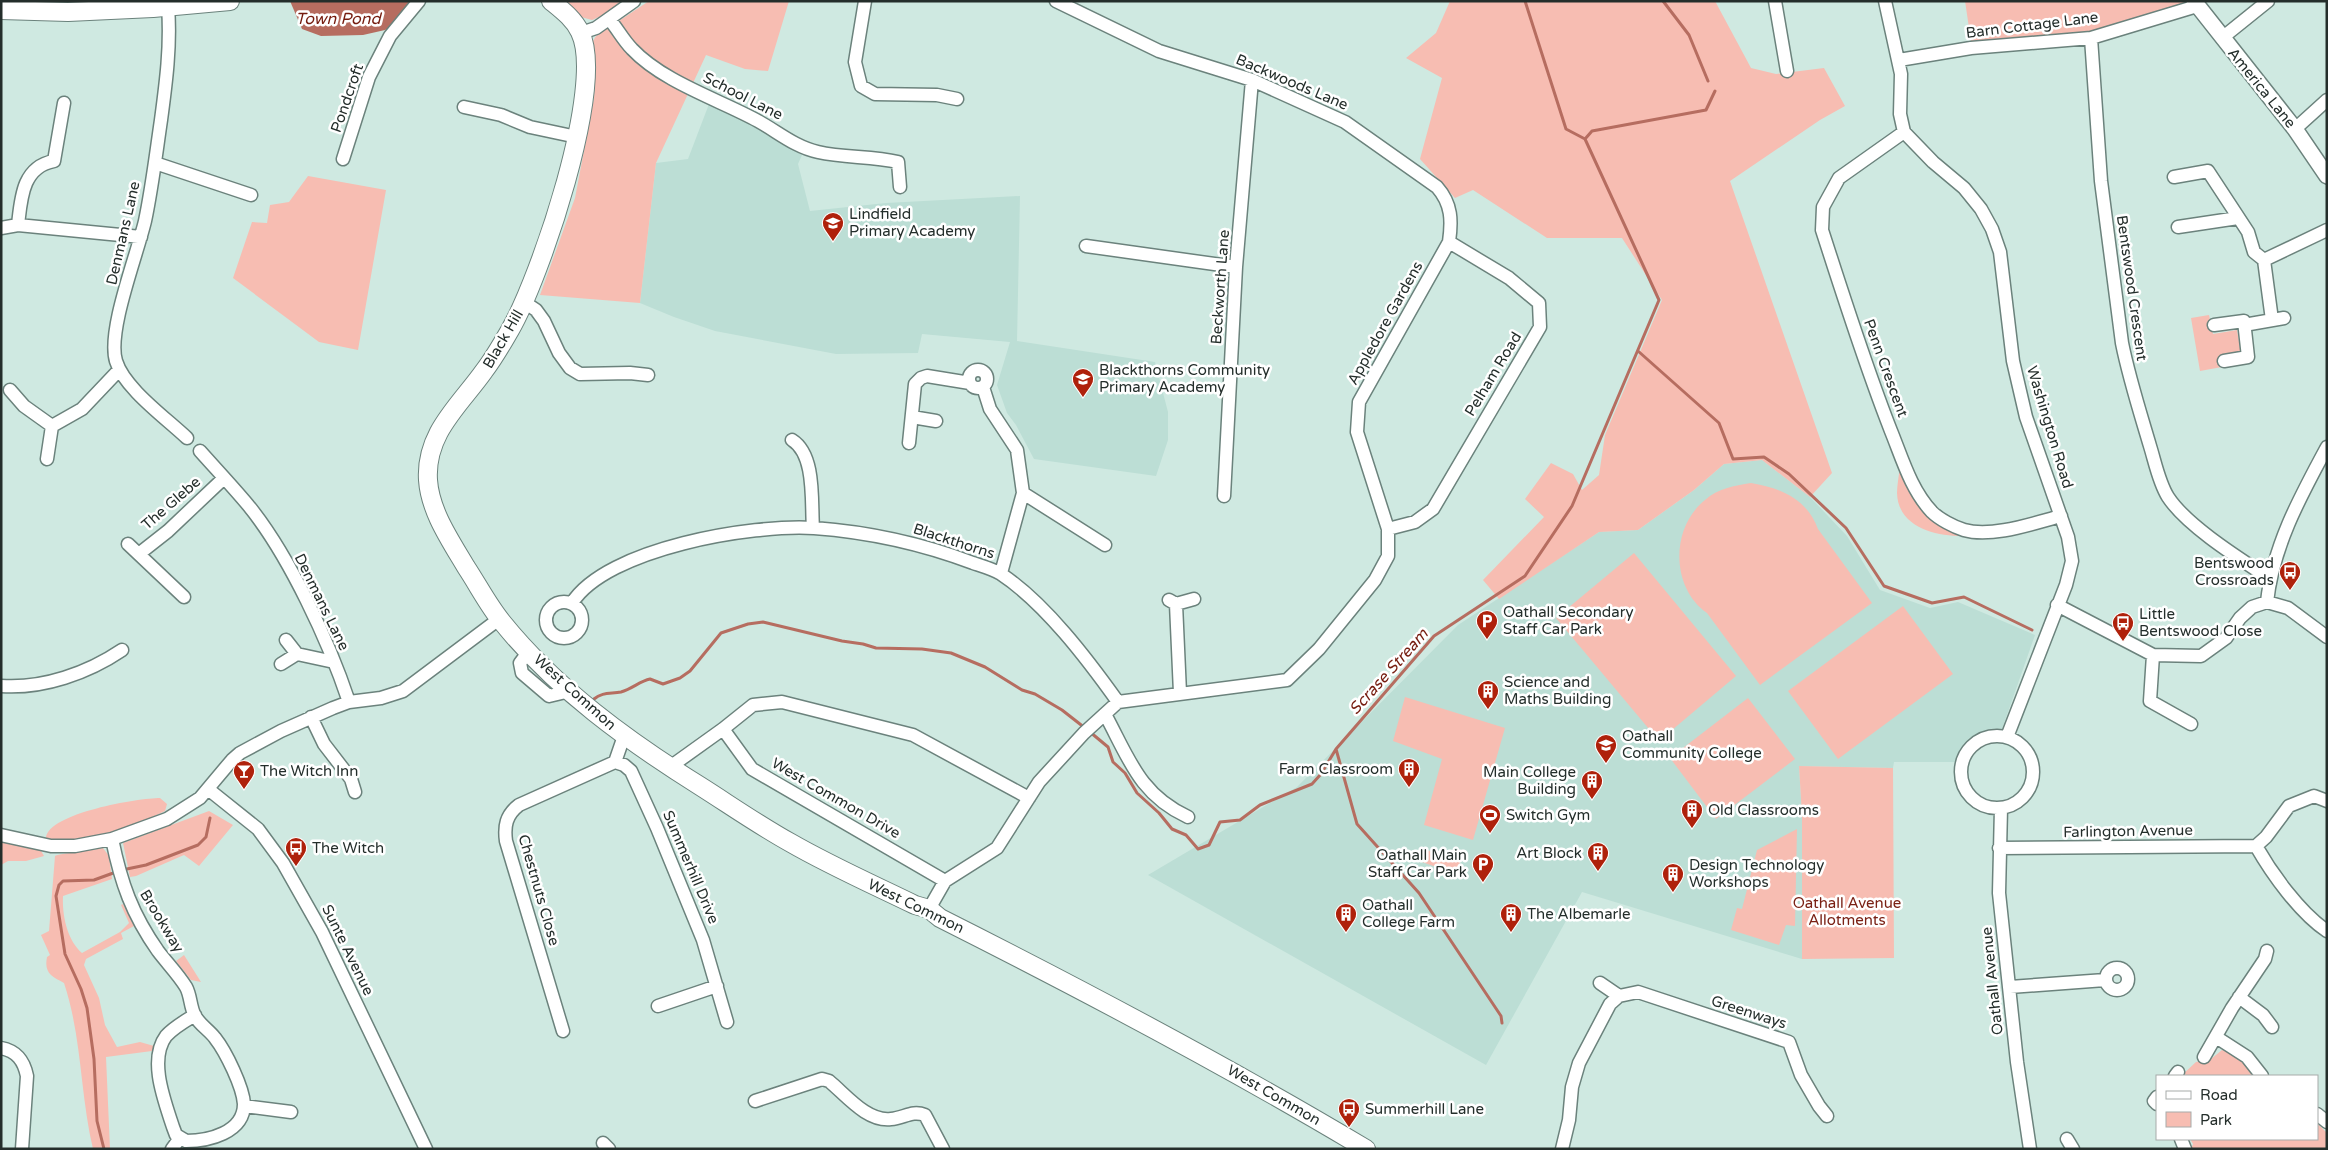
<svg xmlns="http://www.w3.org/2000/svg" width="2328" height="1150" font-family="'Varela Round',sans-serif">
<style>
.built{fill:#bcded5}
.green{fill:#f7bdb2}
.water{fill:#b66d60}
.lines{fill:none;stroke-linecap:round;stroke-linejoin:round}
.stream{stroke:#b66d60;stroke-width:3}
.minor-casing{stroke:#6b827c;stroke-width:15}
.tertiary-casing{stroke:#6b827c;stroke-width:18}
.secondary-casing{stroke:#6b827c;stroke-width:20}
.minor{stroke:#fff;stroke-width:12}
.tertiary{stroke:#fff;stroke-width:15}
.secondary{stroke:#fff;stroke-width:18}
.labels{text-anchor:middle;stroke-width:5;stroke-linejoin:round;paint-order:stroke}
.street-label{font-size:15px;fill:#242e2b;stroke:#fff}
.poi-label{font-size:15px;fill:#242e2b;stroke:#fff;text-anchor:start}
.park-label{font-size:15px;fill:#7a2114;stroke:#fff}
.water-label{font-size:16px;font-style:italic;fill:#751c0f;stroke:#fff}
</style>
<rect width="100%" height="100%" fill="#cfe9e1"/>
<path class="built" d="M709,104L761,129L802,155L798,164L810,211L886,203L1020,196L1017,341L1155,362L1168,412V440L1156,476L1034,459L1016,425L1007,413L997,385L1010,342L922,334L918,353L836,354L715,331L674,317L640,303L656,163L688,159Z
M1762,460L1810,497L1847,536L1880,590L1930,608L1958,602L2035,635L2002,729L1983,733L1968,744L1956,762H1894L1893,768L1799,766L1802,816V959L1582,892L1486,1065L1148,875L1297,787L1458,625L1599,532L1638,530L1694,490L1724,464Z"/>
<path class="green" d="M561,1H622L608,13L592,20L581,17Z
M649,1H789L768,71L745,69L706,55L656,163L640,303L540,295L575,198L594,98L595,75L593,41L596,36Z
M1450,1H1715L1751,68L1776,74L1824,68L1845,106L1820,120L1730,181L1832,473L1810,497L1762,460L1724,464L1694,490L1638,530L1599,532L1499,599L1483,580L1544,517L1525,499L1551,463L1573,474L1582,490L1599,475L1605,435L1662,300L1622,238H1547L1473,190L1455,198L1420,159L1442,78L1406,58L1436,33Z
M1965,1H2187L2189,3L2091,35L1971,41Z
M308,176L386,190L358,350L319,342L233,278L252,222L267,223L270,205L289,202Z
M2209,315L2213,334L2237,330L2241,354L2220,357L2222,367L2200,371L2191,318Z
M1900,466L1913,493L1962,536C1935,536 1898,527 1897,493C1897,485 1899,475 1900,466Z
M1751,483C1781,488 1807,499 1818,529L1872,603L1760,685L1707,613C1671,588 1670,528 1705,500C1718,488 1734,486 1751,483Z
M1634,553L1736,676L1659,741L1556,618Z
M1903,606L1953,674L1838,759L1788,691Z
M1405,697L1505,728L1473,840L1424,825L1442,759L1393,741Z
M1748,698L1795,759L1716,819L1670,758Z
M1799,766L1893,768L1894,958L1802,959V816Z
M160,798L167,804L165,811C140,824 72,852 46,838C48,813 139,798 160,798Z
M209,811L233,825L199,866L184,855L136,876L130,877L123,843Z
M1797,829L1795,926L1786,925L1779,945L1731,930L1737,908L1742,909L1757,850Z
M1,841L40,849L44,856L26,861H8L1,865Z
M103,848L109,856L112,879L63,896C62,915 67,940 82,953L120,932L129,923L121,905L123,904L134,926L121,933L123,939L86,959L84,965L99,998L105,1025L117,1047L140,1042L154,1046L152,1051L106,1057L110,1149H93C80,1094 82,1037 64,983C51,976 44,973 47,957L50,955L41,935L49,931L55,856C59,853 93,851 103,848Z
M1427,850L1444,856L1446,851L1462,857L1456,874L1422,862Z
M184,955L201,982L191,980L176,961Z
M2222,1050L2236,1055L2256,1076H2181L2196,1062L2211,1059Z
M2317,1123L2327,1133L2326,1149H2191L2193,1144L2190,1139H2317Z"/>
<path class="water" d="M290,1H416L395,25L385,30L363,35L321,36L302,29Z"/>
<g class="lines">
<path class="stream" d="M1525,1L1566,129L1585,139
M1663,1L1689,35L1708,81
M1585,139L1592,131L1706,110L1715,91
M1638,351L1719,423L1733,459L1764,457L1789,474L1846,528L1884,586L1932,603L1964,597L2032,630
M594,699C602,692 611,694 621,692C632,689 640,681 650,679L663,684L680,678L690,671L721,633L748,624L763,622L842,641L863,644L876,648L922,649L951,653L985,667L1022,690L1035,694L1062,710L1085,728
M1090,732L1108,747L1113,762L1125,773L1137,793L1159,813L1172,829L1186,835L1198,849L1209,845L1220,822L1240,820L1260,805L1312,784L1321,774L1336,749
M122,870L146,865L198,845L206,837L210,818
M1502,1023L1501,1016L1419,893L1357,824L1336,749L1434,636L1525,576L1572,506L1659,300L1585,139
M104,1149L97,1121L94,1059L87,1008L81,989L65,954L56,896L59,885L63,881L94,880L116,872"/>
<g class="minor-casing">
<path id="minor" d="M865,1L855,62L861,86L875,94L937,95L957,99
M1775,1L1787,71
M1885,1L1901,74L1900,114L1904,132L1933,162L1964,188L1981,209L1992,229L2000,252L2013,361L2026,417L2068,537L2072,561L2066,585L2007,737
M168,7C171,45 166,83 161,120C156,154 152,188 145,221C137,255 107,331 116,361C124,388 166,418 187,438
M609,19C617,28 623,40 632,49C663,82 720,100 758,121C778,132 795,147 818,152C844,158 871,156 898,162L900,187
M581,33L596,28L634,1
M2091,38L2101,181L2122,343C2129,378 2140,412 2150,446C2155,462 2159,483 2168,497C2187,526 2240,559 2269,578
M2222,38L2268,1
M1899,60L1971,48L2091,38L2197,6
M464,107L501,115L530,127L577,137
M2295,129L2327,100
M1904,132L1839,178L1823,207L1822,230C1844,298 1865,365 1891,431C1902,458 1911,490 1932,512C1939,519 1954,527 1964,530C1992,538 2034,523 2061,516
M343,159L369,77L390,36L419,1
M155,163L251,195
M2174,177L2208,171L2248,232L2254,252L2264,260
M18,225C21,199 22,167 54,161L64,103
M2178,227L2238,218
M1,228L18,225L141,237
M1086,246L1236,267
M2264,260L2327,230
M2264,260L2272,320
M524,302L536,310L544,321L559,353L570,368L580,374L630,373L648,375
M2214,325L2244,321L2248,357L2224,361
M2244,325L2284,318
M969 379a9 9 0 1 1 18 0a9 9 0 1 1-18 0Z
M983,387L990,409L1017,450L1023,493L1001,573
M10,390L24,406L52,426L82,409L119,370
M912,417L936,421
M792,440C816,455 811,502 813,528
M909,443L915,384L921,378L927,376L970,383
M200,451C216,469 233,487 248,505C289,555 329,642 349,702
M47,459L52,426
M1023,493L1105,545
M1224,496L1236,267L1252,80
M1388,529L1415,522L1433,509L1540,327L1539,303L1509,278L1449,242
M128,544L184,597
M140,553L168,531L224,478
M1169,600L1176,604L1180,693
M546 620a18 18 0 1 1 36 0a18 18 0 1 1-36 0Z
M2267,602C2273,546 2300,497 2327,447
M2267,602L2288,608L2327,637
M572,603C607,548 753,524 814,528C868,532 923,544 973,563C982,566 993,569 1001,574C1045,603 1088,660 1118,702
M1176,604L1194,599
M2057,605L2153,655L2201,656L2226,638L2240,618L2252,607L2267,602
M286,640L297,654L334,662
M529,651L520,663L522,673L549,696L570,691
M2153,655L2150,701L2191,724
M281,664L297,654
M1,686C43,689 88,673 122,650
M1106,716C1129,759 1140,795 1188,817
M311,717L324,744L351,779L355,792
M723,729L752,769L945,881
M624,736L615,762L624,765L631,771L657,828L703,940L727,1022
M1961 772a36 36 0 1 1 72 0a36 36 0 1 1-72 0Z
M670,767L723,729L753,705L782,702L913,735L1029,798
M208,789L258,829L283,863L322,932L426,1149
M2001,808L1999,893L2017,1062L2030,1149
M1,835L51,846H75L112,839L167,819L200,798L232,760L240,753L281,731L333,708L349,702L381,698L403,691L499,619
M112,839C121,883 132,914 158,951C167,963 178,974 186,987C191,996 190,1007 195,1016C200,1025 209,1030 215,1038C226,1052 243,1087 244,1104C244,1133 208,1141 186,1141L176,1135L173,1127C165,1102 148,1060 166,1036C174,1027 185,1021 195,1015
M2256,846C2272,874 2300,913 2327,931
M1999,848L2256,846L2266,837L2289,806L2314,796L2327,801
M929,909L945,881L997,848L1039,782L1084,733L1118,702L1287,680L1319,649L1375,580L1388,556V529L1357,432L1359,402L1449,242C1452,221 1452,204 1437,187L1345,122L1252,80L1159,51L1056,1
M2106 979a11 11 0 1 1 22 0a11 11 0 1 1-22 0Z
M1600,983L1619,996
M2010,987L2105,980
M2239,997L2263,1015L2272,1027
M658,1006L717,986
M563,1031L506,841C504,826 506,815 519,805L615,762
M2216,1037L2247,1057L2262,1076
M1,1048C17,1051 24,1061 27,1076L22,1149
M2204,1057L2232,1008L2265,959L2267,951
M2175,1076L2178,1072
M2157,1097L2154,1101L2157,1104
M755,1101L822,1079L829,1081C846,1095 867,1122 891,1119C904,1118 912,1110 925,1115L943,1149
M244,1106L291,1112
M2317,1114L2327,1122
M2067,1139L2073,1149
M2181,1139L2185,1149
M603,1143L609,1149
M172,1149L180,1138
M1562,1149L1569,1120L1572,1087L1579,1063L1610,1004L1619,996L1638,992L1789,1042L1801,1075L1819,1106L1827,1116"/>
</g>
<g class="tertiary-casing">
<path id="tertiary" d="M2194,1L2295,129L2327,176"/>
</g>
<g class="secondary-casing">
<path id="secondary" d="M551,1C562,10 574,19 580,32C606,85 540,278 510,330C502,344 494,358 484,371C460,405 425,433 428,480C430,511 450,540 466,567C478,585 488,605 502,622C556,689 628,741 700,786C730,805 760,826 791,843C831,866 874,885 915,905L929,909L940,918C1085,991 1227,1066 1366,1149
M1,10L68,12L153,8L230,1"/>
</g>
<use href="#minor" class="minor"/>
<use href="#tertiary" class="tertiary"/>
<use href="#secondary" class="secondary"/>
</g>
<defs>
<g id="school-pin" transform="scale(1.125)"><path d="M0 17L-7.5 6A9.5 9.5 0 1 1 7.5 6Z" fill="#af210b" stroke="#fff"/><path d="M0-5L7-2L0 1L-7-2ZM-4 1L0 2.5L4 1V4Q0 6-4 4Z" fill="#fff"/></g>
<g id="bus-pin" transform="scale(1.125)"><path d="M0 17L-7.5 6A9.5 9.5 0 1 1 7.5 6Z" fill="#af210b" stroke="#fff"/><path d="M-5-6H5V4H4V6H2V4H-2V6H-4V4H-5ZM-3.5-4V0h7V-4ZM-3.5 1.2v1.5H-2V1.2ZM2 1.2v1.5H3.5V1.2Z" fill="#fff"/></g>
<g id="parking-pin" transform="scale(1.125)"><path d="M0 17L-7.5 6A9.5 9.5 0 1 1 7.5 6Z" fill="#af210b" stroke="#fff"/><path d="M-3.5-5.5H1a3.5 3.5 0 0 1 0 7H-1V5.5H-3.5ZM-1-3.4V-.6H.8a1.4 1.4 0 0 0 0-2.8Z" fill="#fff"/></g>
<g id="building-pin" transform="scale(1.125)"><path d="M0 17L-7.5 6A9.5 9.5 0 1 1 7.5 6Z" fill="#af210b" stroke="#fff"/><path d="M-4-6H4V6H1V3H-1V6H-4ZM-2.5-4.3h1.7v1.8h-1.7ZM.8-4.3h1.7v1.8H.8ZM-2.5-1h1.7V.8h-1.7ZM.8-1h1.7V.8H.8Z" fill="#fff"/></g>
<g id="bar-pin" transform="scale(1.125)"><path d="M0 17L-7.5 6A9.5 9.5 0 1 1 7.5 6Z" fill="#af210b" stroke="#fff"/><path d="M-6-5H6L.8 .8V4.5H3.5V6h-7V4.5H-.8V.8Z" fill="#fff"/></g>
<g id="stadium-pin" transform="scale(1.125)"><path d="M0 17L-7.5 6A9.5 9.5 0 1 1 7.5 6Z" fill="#af210b" stroke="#fff"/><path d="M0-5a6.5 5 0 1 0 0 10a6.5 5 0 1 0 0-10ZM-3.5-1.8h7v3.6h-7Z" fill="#fff"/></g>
</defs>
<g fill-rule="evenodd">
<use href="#school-pin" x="833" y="223"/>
<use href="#school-pin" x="1083" y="379"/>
<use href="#bus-pin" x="2290" y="572"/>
<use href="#parking-pin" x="1487" y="621"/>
<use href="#bus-pin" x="2123" y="623"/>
<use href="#building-pin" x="1488" y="691"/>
<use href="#school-pin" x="1606" y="745"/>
<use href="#building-pin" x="1409" y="769"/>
<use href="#bar-pin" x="244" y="771"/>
<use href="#building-pin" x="1592" y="781"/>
<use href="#building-pin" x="1692" y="810"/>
<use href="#stadium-pin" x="1490" y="815"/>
<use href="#bus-pin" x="296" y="848"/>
<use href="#building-pin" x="1598" y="853"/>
<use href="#parking-pin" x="1483" y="864"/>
<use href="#building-pin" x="1673" y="874"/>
<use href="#building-pin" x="1346" y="914"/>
<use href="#building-pin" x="1511" y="914"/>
<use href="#bus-pin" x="1349" y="1109"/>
</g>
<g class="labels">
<g class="street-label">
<text transform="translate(2032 25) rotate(-7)" y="5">Barn Cottage Lane</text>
<text transform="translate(1292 82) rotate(23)" y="5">Backwoods Lane</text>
<text transform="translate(2262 88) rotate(51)" y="5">America Lane</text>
<text transform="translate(743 96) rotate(27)" y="5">School Lane</text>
<text transform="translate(347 98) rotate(-71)" y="5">Pondcroft</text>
<text transform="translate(123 233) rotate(-77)" y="5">Denmans Lane</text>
<text transform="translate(1220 287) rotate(-86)" y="5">Beckworth Lane</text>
<text transform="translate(2132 288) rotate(82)" y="5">Bentswood Crescent</text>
<text transform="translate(1385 323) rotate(-61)" y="5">Appledore Gardens</text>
<text transform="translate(503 339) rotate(-60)" y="5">Black Hill</text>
<text transform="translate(1886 368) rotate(70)" y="5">Penn Crescent</text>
<text transform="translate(1493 374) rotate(-59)" y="5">Pelham Road</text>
<text transform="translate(2050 427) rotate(73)" y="5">Washington Road</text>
<text transform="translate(171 503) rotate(-41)" y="5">The Glebe</text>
<text transform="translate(954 541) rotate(18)" y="5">Blackthorns</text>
<text transform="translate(322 602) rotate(64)" y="5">Denmans Lane</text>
<text transform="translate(575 692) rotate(42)" y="5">West Common</text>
<text transform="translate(836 798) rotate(30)" y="5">West Common Drive</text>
<text transform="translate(2128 831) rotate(-1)" y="5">Farlington Avenue</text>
<text transform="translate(691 867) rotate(67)" y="5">Summerhill Drive</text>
<text transform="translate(539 890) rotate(74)" y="5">Chestnuts Close</text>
<text transform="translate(916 906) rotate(26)" y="5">West Common</text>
<text transform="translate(162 921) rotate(59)" y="5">Brookway</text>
<text transform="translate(348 950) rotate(64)" y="5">Sunte Avenue</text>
<text transform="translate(1992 981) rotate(-96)" y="5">Oathall Avenue</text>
<text transform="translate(1749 1012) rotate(18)" y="5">Greenways</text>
<text transform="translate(1274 1095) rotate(30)" y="5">West Common</text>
</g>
<g class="poi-label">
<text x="849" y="219">Lindfield<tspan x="849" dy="17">Primary Academy</tspan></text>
<text x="1099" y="375">Blackthorns Community<tspan x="1099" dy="17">Primary Academy</tspan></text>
<text x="2274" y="568" text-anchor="end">Bentswood<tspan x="2274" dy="17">Crossroads</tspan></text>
<text x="1503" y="617">Oathall Secondary<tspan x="1503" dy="17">Staff Car Park</tspan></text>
<text x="2139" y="619">Little<tspan x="2139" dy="17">Bentswood Close</tspan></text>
<text x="1504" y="687">Science and<tspan x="1504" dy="17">Maths Building</tspan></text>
<text x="1622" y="741">Oathall<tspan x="1622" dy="17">Community College</tspan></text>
<text x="1393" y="774" text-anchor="end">Farm Classroom</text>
<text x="260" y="776">The Witch Inn</text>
<text x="1576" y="777" text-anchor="end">Main College<tspan x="1576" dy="17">Building</tspan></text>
<text x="1708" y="815">Old Classrooms</text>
<text x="1506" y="820">Switch Gym</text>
<text x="312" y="853">The Witch</text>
<text x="1582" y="858" text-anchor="end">Art Block</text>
<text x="1467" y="860" text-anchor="end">Oathall Main<tspan x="1467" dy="17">Staff Car Park</tspan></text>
<text x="1689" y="870">Design Technology<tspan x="1689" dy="17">Workshops</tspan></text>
<text x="1362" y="910">Oathall<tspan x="1362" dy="17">College Farm</tspan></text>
<text x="1527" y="919">The Albemarle</text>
<text x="1365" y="1114">Summerhill Lane</text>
</g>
<g class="park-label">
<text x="1847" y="908">Oathall Avenue<tspan x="1847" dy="17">Allotments</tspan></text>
</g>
<g class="water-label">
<text x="338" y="24">Town Pond</text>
<text transform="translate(1388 671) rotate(-48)" y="6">Scrase Stream</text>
</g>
</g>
<rect width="2328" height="1150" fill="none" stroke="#242e2b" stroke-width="5"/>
<rect x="2156" y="1075" width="162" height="65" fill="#ffffff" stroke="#a7abaa"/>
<rect x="2166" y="1091" width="25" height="8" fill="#ffffff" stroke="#a7abaa"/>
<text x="2200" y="1100" font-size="15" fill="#242e2b">Road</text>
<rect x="2166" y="1112" width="25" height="15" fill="#f7bdb2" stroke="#a7abaa"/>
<text x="2200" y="1125" font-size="15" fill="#242e2b">Park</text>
</svg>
